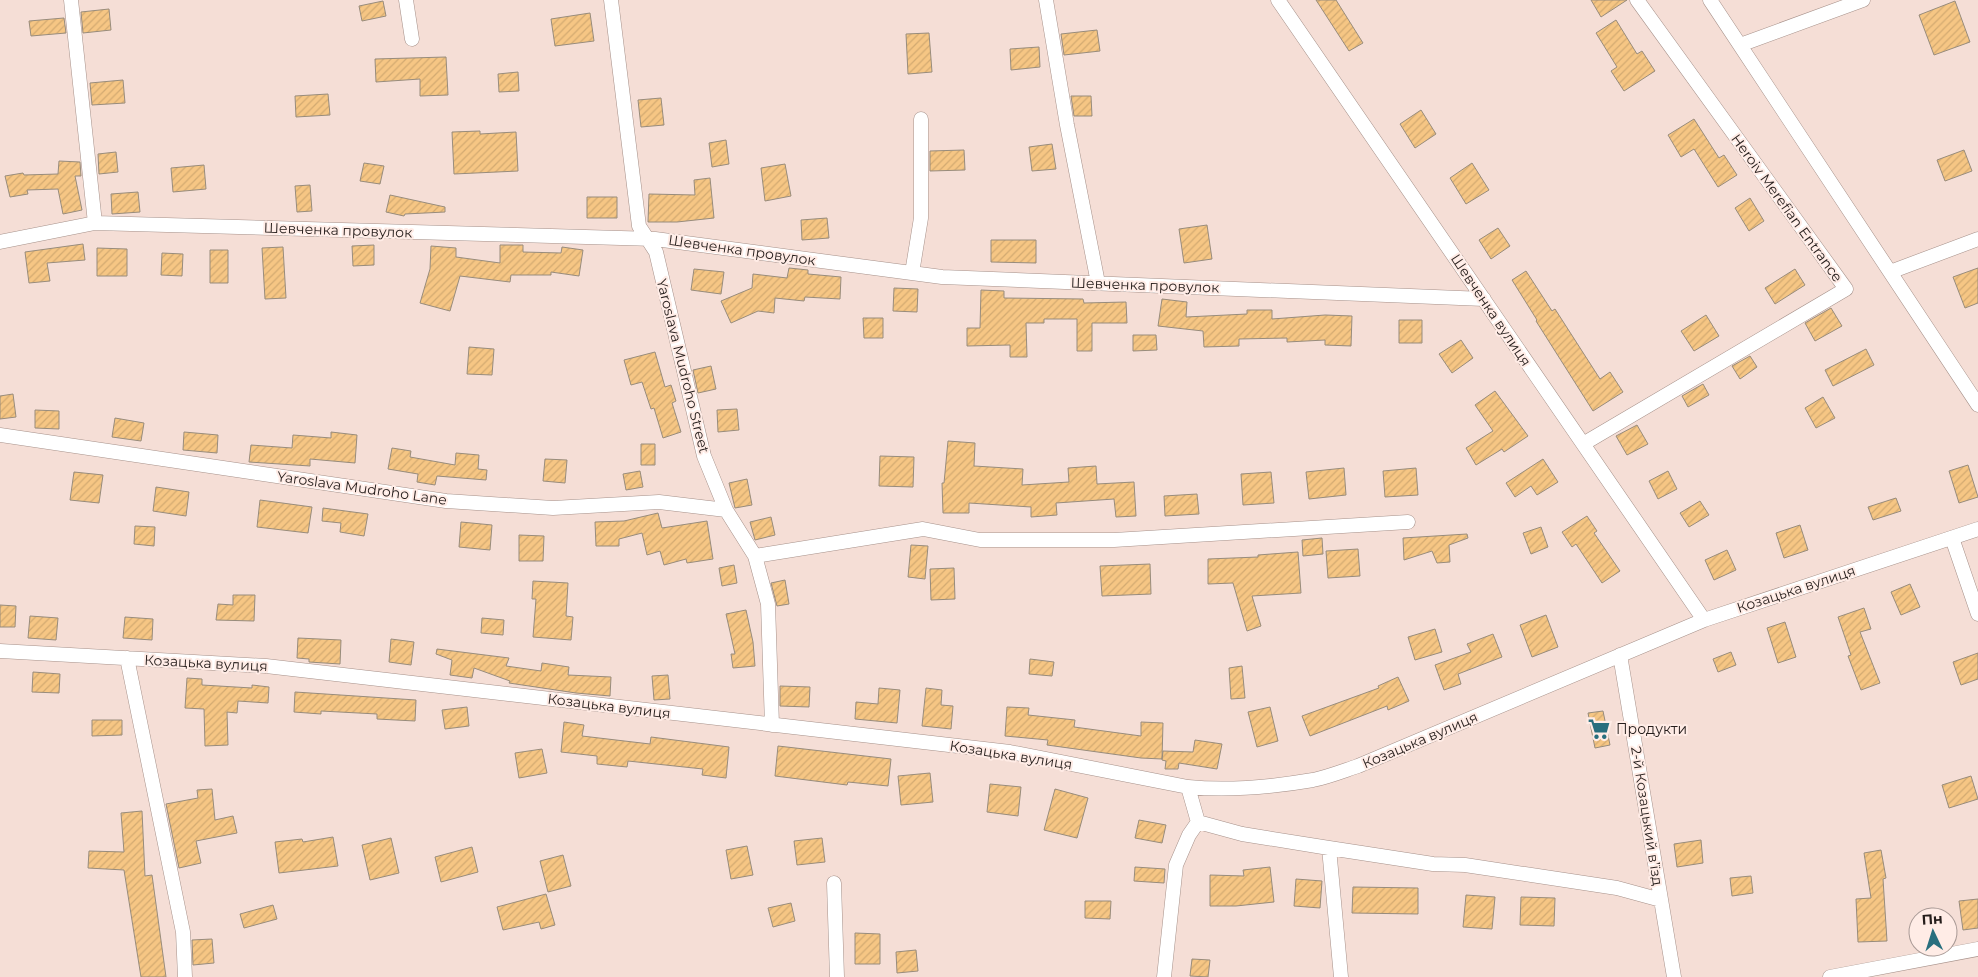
<svg xmlns="http://www.w3.org/2000/svg" width="1978" height="977" font-family="Montserrat,sans-serif">
<style>
.building{fill:url(#building-hatch);stroke:#988c7c}
.lines{fill:none;stroke-linecap:round;stroke-linejoin:round}
.minor-casing{stroke:#a6918a;stroke-width:15}
.minor{stroke:#fff;stroke-width:14}
.labels{text-anchor:middle;stroke-width:4;stroke-linejoin:round;paint-order:stroke}
.street-label{font-size:14px;fill:#251d1b;stroke:#ffece6}
.poi-label{font-size:14px;fill:#251d1b;stroke:#ffece6;text-anchor:start}
</style>
<defs>
<pattern id="building-hatch" width="6" height="6" patternUnits="userSpaceOnUse" patternTransform="scale(1.25)"><rect width="6" height="6" fill="#f6c684"/><path d="M-1 1l2-2M0 6l6-6M5 7l2-2" fill="none" stroke="#d3aa71"/></pattern>
</defs>
<rect width="100%" height="100%" fill="#f5ded6"/>
<path class="building" d="M1316,0H1336L1363,43L1349,51Z
M1591,0H1627L1601,17Z
M383,1L386,16L362,21L359,6Z
M1955,1L1970,42L1934,55L1919,15Z
M109,9L111,30L83,33L81,12Z
M590,13L594,41L555,46L551,19Z
M64,18L66,33L31,36L29,21Z
M1616,20L1637,54L1642,51L1655,71L1624,91L1611,71L1617,67L1596,33Z
M1097,30L1100,51L1064,55L1061,34Z
M929,33L932,72L908,74L906,34Z
M1039,47L1040,67L1011,70L1010,49Z
M446,57L448,95L420,96V79L376,82L375,59Z
M518,72L519,91L499,92L498,74Z
M123,80L125,103L92,105L90,83Z
M328,94L330,115L296,117L295,96Z
M1071,96H1091L1092,116H1074Z
M661,98L664,125L641,127L638,100Z
M1421,110L1436,134L1415,148L1400,124Z
M1694,119L1719,158L1724,155L1737,175L1718,187L1694,149L1681,157L1668,135Z
M480,131V134L516,132L518,171L454,174L452,132Z
M726,140L729,164L712,167L709,143Z
M1052,144L1056,169L1032,171L1029,147Z
M964,150L965,170L930,171V151Z
M1964,150L1972,171L1945,181L1937,160Z
M116,152L118,172L99,174L98,154Z
M59,161L80,162L81,176H75L82,210L63,214L58,189L27,190L28,194L10,197L5,176L23,173L24,175L58,174Z
M364,163L384,166L380,184L360,181Z
M1472,163L1489,190L1466,204L1450,178Z
M785,164L791,196L765,201L761,168Z
M204,165L206,189L173,192L171,168Z
M710,178L714,218L677,222H648L649,194L695,195L694,180Z
M310,185L312,211L297,212L295,186Z
M138,192L140,212L112,214L111,194Z
M390,195L445,207V212L405,214L404,216L386,212Z
M587,197H617V218H587Z
M1750,198L1764,221L1749,231L1735,208Z
M827,218L829,238L802,240L801,220Z
M1207,225L1212,259L1184,263L1179,229Z
M1498,228L1510,246L1491,259L1479,240Z
M991,240H1036V263L991,262Z
M83,244L85,260L47,263L50,281L29,283L25,252Z
M374,245V265L353,266L352,246Z
M500,245H523V252L561,253L562,247L583,250L579,276L551,272V275H511L510,282L460,276L450,311L420,303L430,269L431,246L456,248V257L500,263Z
M283,247L286,298L265,299L262,248Z
M97,248L127,249V276H97Z
M210,250H228V283H210Z
M162,253L183,254L182,276L161,275Z
M789,268L808,270V274L841,277L840,299L805,297L804,301L775,298L774,313L758,311L731,323L721,301L752,288L753,274L787,278Z
M1978,268V303L1965,308L1953,277Z
M694,269L724,272L721,294L691,290Z
M1795,269L1805,285L1775,304L1765,288Z
M1526,271L1552,311L1555,309L1600,379L1610,372L1623,392L1593,411L1536,321L1537,320L1512,280Z
M894,288L918,289L917,312L893,311Z
M981,290L1004,291V298L1083,299L1084,303L1126,302L1127,323H1092V351H1077V319H1044V323H1026L1027,357H1010V345L967,346V328H980Z
M1162,299L1187,302L1186,317L1247,314V310H1272V319L1325,315L1352,316L1351,346L1325,345V340L1287,342V338L1239,339V346L1204,347L1203,331L1158,326Z
M1831,308L1842,326L1815,341L1805,323Z
M1706,315L1719,336L1694,351L1681,331Z
M863,318H883V338H864Z
M1399,320H1422V343H1399Z
M1133,335H1156L1157,350L1133,351Z
M1461,340L1473,358L1452,373L1439,354Z
M469,347L494,349L492,375L467,374Z
M1866,349L1874,365L1833,386L1825,370Z
M655,352L665,387L671,385L676,401L672,403L681,432L663,438L654,408L651,409L642,382L631,385L624,360Z
M1750,356L1757,367L1740,379L1732,366Z
M711,366L716,389L698,393L693,370Z
M1703,384L1709,395L1688,407L1682,396Z
M1495,391L1528,436L1504,452L1502,449L1476,465L1466,448L1493,431L1475,405Z
M13,394L16,417L0,419V396Z
M1823,397L1835,418L1816,428L1805,408Z
M737,409L739,430L718,432L717,410Z
M35,410L59,411V429L35,428Z
M115,418L144,423L141,441L112,437Z
M1637,425L1648,444L1627,455L1616,436Z
M184,432L218,435L217,453L183,450Z
M331,432L357,435L355,463L310,459V466L249,462L251,445L292,448L293,435L331,438Z
M948,441L975,443L974,466L1023,469L1022,485L1069,482L1068,468L1096,466L1097,484L1134,482L1136,516L1116,517L1114,499L1056,503L1057,515L1031,517V507L969,503V513H943L942,483H944Z
M641,444H655V465H641Z
M392,448L411,451L410,457L455,465L456,453L479,455L478,469L487,470L486,480L437,476L435,485L417,482L418,474L388,469Z
M880,456L914,457L913,487L879,486Z
M545,459L567,460L565,483L543,481Z
M1543,459L1558,482L1537,495L1531,486L1515,497L1506,483Z
M1968,465L1978,497L1959,503L1949,471Z
M1344,468L1346,495L1309,499L1306,472Z
M1416,468L1418,495L1385,497L1383,471Z
M640,471L643,487L626,490L623,474Z
M1668,471L1677,489L1658,499L1649,481Z
M74,472L103,475L99,503L70,500Z
M1271,472L1274,503L1243,505L1241,474Z
M747,479L752,505L735,508L729,483Z
M156,487L189,492L186,516L153,511Z
M1197,494L1199,514L1165,516L1164,496Z
M1896,498L1901,511L1873,520L1868,507Z
M260,500L312,507L308,533L257,527Z
M1700,501L1709,515L1689,527L1680,513Z
M323,508L368,514L364,536L340,532L341,523L322,521Z
M658,513L662,528L707,521L713,559L687,563L686,559L664,565L660,551L647,555L642,533L619,539V546H596L595,522L624,521Z
M1587,516L1597,531L1594,533L1620,571L1602,583L1576,544L1572,547L1562,532Z
M771,517L775,535L755,540L750,522Z
M461,522L492,525L490,550L459,547Z
M1800,525L1808,550L1784,558L1776,533Z
M135,526L155,527L154,546L134,544Z
M1541,527L1548,547L1531,554L1523,533Z
M1467,534L1468,538L1449,545L1450,562L1437,563L1432,551L1404,560L1403,538Z
M519,535L544,536L543,561H519Z
M1322,538L1323,554L1303,556L1302,540Z
M911,545L928,546L925,579L908,577Z
M1358,549L1360,576L1328,578L1326,551Z
M1727,550L1736,570L1714,580L1705,560Z
M1298,552L1301,593L1252,596L1261,626L1247,631L1233,583L1208,584V559L1258,557V555Z
M1150,564L1151,594L1102,596L1100,566Z
M734,565L737,583L722,586L719,568Z
M954,568L955,599L931,600L930,569Z
M785,580L789,604L777,606L771,583Z
M533,581L568,583L566,616L573,617L571,640L533,637L536,599H532Z
M1910,584L1920,607L1901,615L1891,592Z
M233,595H255L254,621L216,620L218,604L233,605Z
M0,605L16,606L15,627H0Z
M1864,608L1871,629L1860,632L1880,683L1861,690L1848,656L1851,655L1838,617Z
M746,610L753,642L755,666L733,668L731,654H735L726,614Z
M1546,615L1558,647L1532,657L1520,625Z
M30,616L58,618L56,640L28,638Z
M125,617L153,619L152,640L123,638Z
M482,618L504,620L503,635L481,633Z
M1785,622L1796,657L1778,663L1767,628Z
M1435,629L1442,652L1415,660L1408,637Z
M1493,634L1502,657L1458,674L1461,684L1444,690L1435,665L1471,652L1467,644Z
M298,638L341,640L340,664L309,662V659L297,658Z
M391,639L414,642L411,665L389,662Z
M437,649L509,658L506,666L541,671L542,663L569,667L568,675L611,677L610,696L576,693L509,683L510,681L474,668L472,678L450,675L452,660L436,654Z
M1731,652L1736,665L1718,672L1713,659Z
M1978,653V679L1961,685L1953,662Z
M1030,659L1054,662L1052,676L1029,674Z
M1242,666L1245,698L1231,699L1229,668Z
M33,672L60,674L59,693L32,692Z
M668,675L670,699L654,700L652,676Z
M1398,677L1409,701L1388,710L1387,706L1310,736L1302,716L1379,688L1378,686Z
M187,678L202,679V685L252,688V685L269,687L268,703L238,701L237,713L227,712L228,745L205,746L204,709L185,708Z
M780,686L810,687L809,707L780,706Z
M879,688L900,690L897,723L855,719L856,702L878,704Z
M926,688L942,690L941,705L953,706L951,729L922,726Z
M295,692L416,700L415,721L377,719V714L321,711V714L294,712Z
M467,707L469,726L445,729L442,710Z
M1007,707L1029,708L1028,715L1075,720L1074,727L1141,736V722L1163,723L1162,759L1141,758L1047,745L1048,740L1005,736Z
M1270,707L1278,741L1257,747L1248,712Z
M1603,711L1610,745L1595,748L1588,713Z
M92,720H122V735L92,736Z
M564,722L584,725L582,736L650,744L651,737L729,747L726,778L702,775L703,769L628,761L627,767L597,764V756L561,752Z
M1195,740L1222,744L1217,769L1179,763L1178,769H1165L1166,761L1162,760L1163,751L1193,752Z
M778,746L891,759L888,786L848,782L847,785L775,776Z
M542,749L547,773L519,778L515,753Z
M930,773L933,802L901,805L898,776Z
M1971,776L1978,799L1949,808L1942,785Z
M990,784L1021,787L1018,816L987,812Z
M212,789L215,820L233,816L237,833L196,841L201,863L179,868L166,804L198,798L197,790Z
M1055,789L1088,798L1077,838L1044,830Z
M142,811L145,876L152,875L166,977H141L124,870L88,868L89,851L124,852L121,813Z
M1139,820L1166,825L1162,843L1135,838Z
M333,837L338,866L279,873L275,842L302,839L303,842Z
M391,838L399,873L370,880L362,845Z
M822,838L825,862L797,865L794,841Z
M1701,840L1703,863L1677,867L1674,844Z
M747,846L753,875L731,879L726,850Z
M472,847L478,872L441,882L435,857Z
M1881,850L1886,878L1883,879L1887,941L1858,942L1856,899L1871,898L1864,853Z
M563,855L571,886L548,892L540,861Z
M1135,867L1165,869L1164,883L1134,881Z
M1270,867L1274,902L1236,906H1210V875L1244,876L1243,870Z
M1751,876L1753,893L1732,896L1730,878Z
M1296,879L1322,881L1320,908L1294,906Z
M1353,887L1418,888V914L1352,913Z
M546,894L555,925L541,929L539,922L503,930L497,907Z
M1466,895L1495,897L1492,929L1463,927Z
M1521,897L1555,898L1554,926L1520,925Z
M1978,899V928L1963,930L1959,901Z
M1085,901H1111L1110,919L1085,918Z
M791,903L795,921L773,927L768,908Z
M273,905L277,919L244,928L240,914Z
M855,933L880,934V964H855Z
M212,939L214,963L193,965L192,940Z
M916,950L918,971L897,973L896,952Z
M1192,959L1210,960L1208,977L1190,976Z"/>
<g class="lines">
<g class="minor-casing">
<path id="minor" d="M71,0L95,223
M406,0L412,39
M611,0L639,226L656,252L704,456L726,510L755,556L768,604L772,725
M1046,0L1067,125L1098,283
M1278,0L1704,620
M1710,0L1978,405
M1740,45L1863,0
M0,242L95,223L655,239L942,277L1484,299
M1890,272L1978,239
M912,273L921,218V119
M0,435L446,501L553,508L659,502L726,510
M1583,444L1846,289L1637,0
M1952,538L1978,614
M755,556L923,529L980,540H1114L1408,522
M0,651L266,666L1010,752L1188,787C1229,791 1272,787 1313,780C1328,777 1343,771 1358,766L1704,620L1978,529
M1620,655L1674,977
M127,658L183,932L185,977
M1188,787L1198,822L1242,834L1329,848L1433,864L1465,865L1617,888L1661,900
M1329,848L1341,977
M834,883L837,977
M1164,977L1176,865L1189,835L1198,822
M1830,977L1978,949"/>
</g>
<use href="#minor" class="minor"/>
</g>
<defs>
<g id="supermarket-bare" transform="scale(1.725)"><path d="M-6-5.5h2.5l.6 2H6L4.5 2H-2.5L-4.4-4H-6ZM-1.5 3.2a1.3 1.3 0 1 0 .1 0ZM3 3.2a1.3 1.3 0 1 0 .1 0Z" fill="#296f7e" stroke="#ffece6" stroke-width="2.5" paint-order="stroke"/></g>
</defs>
<g fill-rule="evenodd">
<use href="#supermarket-bare" x="1599" y="729"/>
</g>
<g class="labels">
<g class="street-label">
<text transform="translate(1787 208) rotate(54)" y="5">Heroiv Merefian Entrance</text>
<text transform="translate(338 230) rotate(2)" y="5">Шевченка провулок</text>
<text transform="translate(742 250) rotate(8)" y="5">Шевченка провулок</text>
<text transform="translate(1145 285) rotate(2)" y="5">Шевченка провулок</text>
<text transform="translate(1491 310) rotate(56)" y="5">Шевченка вулиця</text>
<text transform="translate(683 366) rotate(76)" y="5">Yaroslava Mudroho Street</text>
<text transform="translate(362 488) rotate(8)" y="5">Yaroslava Mudroho Lane</text>
<text transform="translate(1796 589) rotate(-18)" y="5">Козацька вулиця</text>
<text transform="translate(206 663) rotate(3)" y="5">Козацька вулиця</text>
<text transform="translate(609 706) rotate(7)" y="5">Козацька вулиця</text>
<text transform="translate(1420 740) rotate(-23)" y="5">Козацька вулиця</text>
<text transform="translate(1011 755) rotate(9)" y="5">Козацька вулиця</text>
<text transform="translate(1647 816) rotate(81)" y="5">2-й Козацький в’їзд</text>
</g>
<g class="poi-label">
<text x="1616" y="734">Продукти</text>
</g>
</g>
<g transform="translate(1933 932) rotate(356)"><circle r="24" fill="#ffece6" stroke="#a89995"/>
<path d="M0-4L9 19L0 12L-9 19Z" fill="#296f7e"/>
<text y="-8" font-size="14" font-weight="bold" text-anchor="middle" fill="#251d1b">Пн</text>
</g>
</svg>
